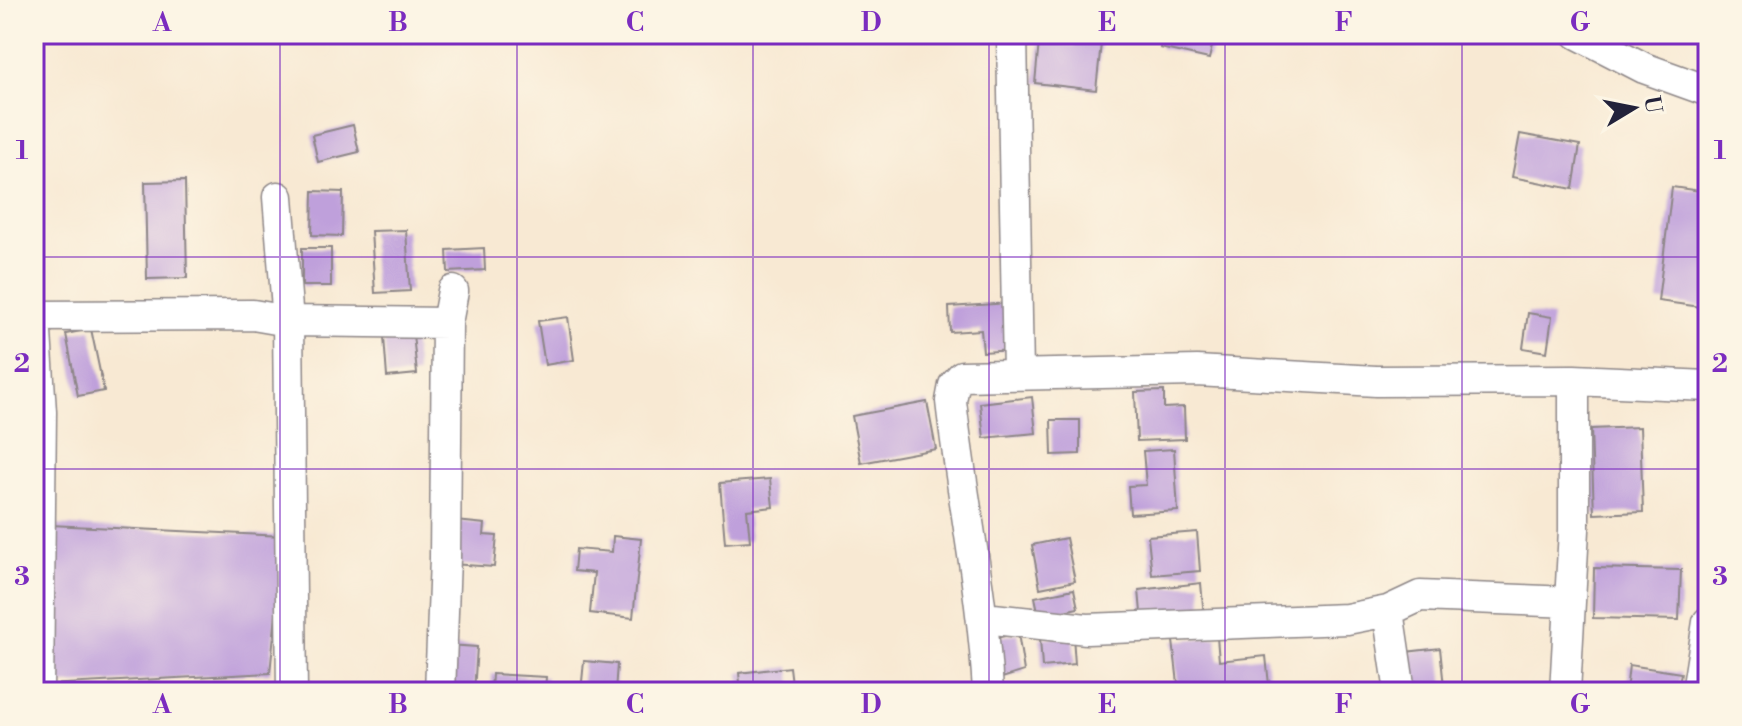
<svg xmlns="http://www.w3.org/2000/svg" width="1742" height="726" font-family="'Libre Bodoni',serif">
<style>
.building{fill:#bfa0db}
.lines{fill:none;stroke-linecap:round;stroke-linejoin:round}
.minor-casing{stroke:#8d8687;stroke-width:33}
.minor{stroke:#fff;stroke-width:30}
.grid{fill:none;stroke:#7b2cbf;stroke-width:2;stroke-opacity:0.55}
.neatline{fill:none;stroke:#7b2cbf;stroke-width:3}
.grid-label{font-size:26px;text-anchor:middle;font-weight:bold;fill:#7b2cbf}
</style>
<rect width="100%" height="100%" fill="#fcf5e5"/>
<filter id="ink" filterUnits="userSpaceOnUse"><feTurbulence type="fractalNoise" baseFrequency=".0125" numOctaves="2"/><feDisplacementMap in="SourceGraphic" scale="16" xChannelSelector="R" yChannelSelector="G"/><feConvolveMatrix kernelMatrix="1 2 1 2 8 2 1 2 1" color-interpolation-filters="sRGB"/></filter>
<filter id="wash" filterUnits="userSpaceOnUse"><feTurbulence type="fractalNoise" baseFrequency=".006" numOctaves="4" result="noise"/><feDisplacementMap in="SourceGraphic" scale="32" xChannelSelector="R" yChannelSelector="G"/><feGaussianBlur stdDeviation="1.8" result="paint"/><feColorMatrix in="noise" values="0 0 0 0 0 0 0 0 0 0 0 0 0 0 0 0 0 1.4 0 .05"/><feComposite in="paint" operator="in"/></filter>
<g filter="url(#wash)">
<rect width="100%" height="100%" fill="#f8e9d3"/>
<g id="blocks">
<path class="building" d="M1076,34H1102L1096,90L1035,83L1039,42L1075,46Z
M1163,34H1215L1209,59L1160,48Z
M353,125L359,152L318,162L312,135Z
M1520,134L1580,145L1573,189L1512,177Z
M185,181L187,278L147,279L145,182Z
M1672,187L1708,192V308L1658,301Z
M313,191L343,192L342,236L312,235Z
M406,230L410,291L375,293L371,231Z
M302,248H331V286H302Z
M484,248L485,270L448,272L447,250Z
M1010,303L1012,350L983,352L981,330L950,332L949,307Z
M1528,313L1552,317L1547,352L1523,348Z
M568,317L574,360L545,365L538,321Z
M91,329L104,391L78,396L66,334Z
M413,334L417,374L387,377L384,337Z
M1164,391V408L1184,407L1185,439L1137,441L1135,392Z
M1032,397L1036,433L984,438L980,403Z
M927,402L936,449L861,463L852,416Z
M1051,420H1080V454L1052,455Z
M1640,427L1643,512L1594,514L1591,429Z
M1174,449L1178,511L1130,514L1128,486L1146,485L1143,451Z
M770,479L773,507L747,510L750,541L725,543L720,483Z
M456,521L485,524L484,535L497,536L494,567L452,564Z
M50,525L284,536L270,673L46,685Z
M1197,532L1200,571L1152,575L1148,536Z
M613,536L641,539L633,618L590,613L594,573L574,571L576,549L612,552Z
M1066,538L1075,581L1040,588L1032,545Z
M1594,568L1681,570L1679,620L1593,618Z
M1201,583L1204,617L1142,624L1139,590Z
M1074,589L1078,608L1039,616L1035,597Z
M1018,633L1024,671L1002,678L996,638Z
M1073,636L1075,664L1042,667L1040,638Z
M1217,637L1219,661L1266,656L1269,685L1179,692L1173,641Z
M448,645L477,647L474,692H446Z
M1440,648L1444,687L1410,690L1406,652Z
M584,661L617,664L615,692H581Z
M1629,665L1681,673L1678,692H1626Z
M790,667L793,692H741L739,673Z
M492,674L546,677L545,692H491Z"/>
</g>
</g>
<g filter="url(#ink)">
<use href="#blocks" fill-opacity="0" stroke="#8d8687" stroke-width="2"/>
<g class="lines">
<g class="minor-casing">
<path id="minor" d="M1012,34L1018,374
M1578,34L1644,68L1708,91
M278,197L288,321L292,692
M34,316L253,315L288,321L447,323
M35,316L41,412L38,692
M1388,611L1400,692
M984,618L1087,629L1347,619L1388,611L1420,596L1570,602
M440,692L445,558L447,323L453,291
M988,692C983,594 962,499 951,401L954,385L962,376L1197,371L1376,381L1574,380L1708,386
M1565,692L1574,530V380
M1697,692L1708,622"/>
</g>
<use href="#minor" class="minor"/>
</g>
</g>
<path class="grid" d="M280,34V692M517,34V692M753,34V692M989,34V692M1225,34V692M1462,34V692M34,257H1708M34,469H1708"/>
<rect width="1742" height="726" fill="none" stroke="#fcf5e5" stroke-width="88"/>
<g transform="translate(1634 108) rotate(80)" stroke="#fcf5e5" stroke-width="6" paint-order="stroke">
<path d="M0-6L14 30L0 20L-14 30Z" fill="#22223b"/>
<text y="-12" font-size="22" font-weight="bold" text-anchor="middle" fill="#22223b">U</text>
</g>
<rect x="44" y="44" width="1654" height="638" class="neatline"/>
<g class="grid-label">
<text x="162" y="31">A</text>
<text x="398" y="31">B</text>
<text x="635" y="31">C</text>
<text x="871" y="31">D</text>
<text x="1107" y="31">E</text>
<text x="1344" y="31">F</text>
<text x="1580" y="31">G</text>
<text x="22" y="159">1</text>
<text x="1720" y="159">1</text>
<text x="22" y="372">2</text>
<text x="1720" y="372">2</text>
<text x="22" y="585">3</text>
<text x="1720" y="585">3</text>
<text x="162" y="713">A</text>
<text x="398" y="713">B</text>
<text x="635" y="713">C</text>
<text x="871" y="713">D</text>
<text x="1107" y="713">E</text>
<text x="1344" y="713">F</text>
<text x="1580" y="713">G</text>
</g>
</svg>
